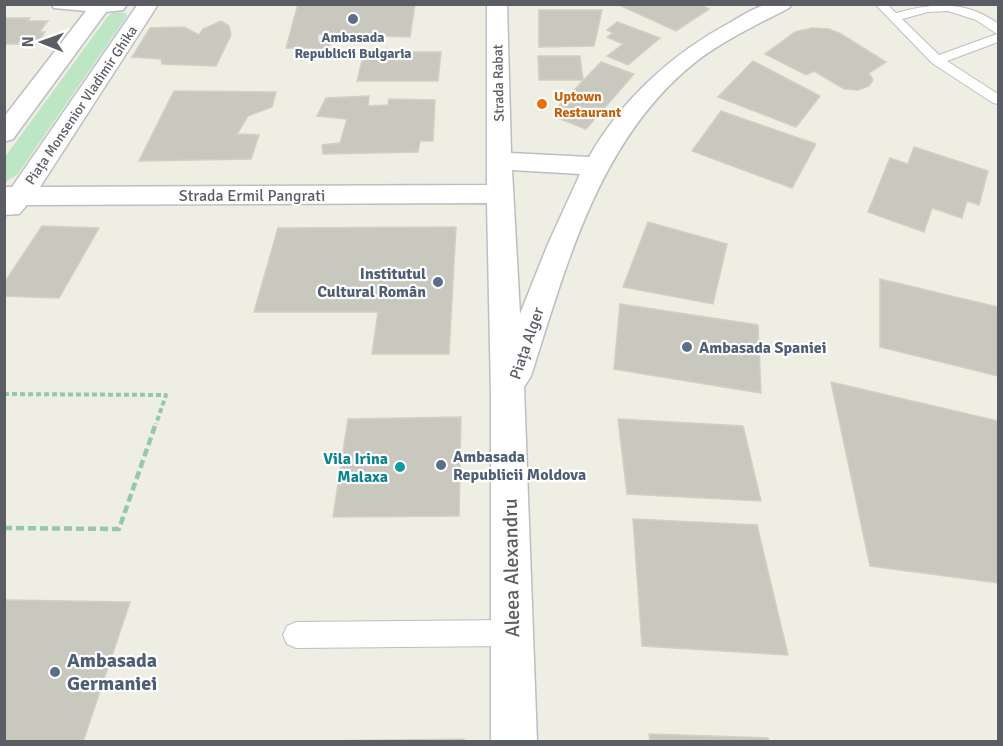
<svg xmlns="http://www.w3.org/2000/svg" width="1003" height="746" font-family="Signika,sans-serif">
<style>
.green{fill:#bde7c4}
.building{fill:#c9c8bf;stroke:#d3d0c0;stroke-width:1.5}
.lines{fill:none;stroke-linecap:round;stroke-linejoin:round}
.lane-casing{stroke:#bdbec5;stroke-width:2}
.street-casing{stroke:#bdbec5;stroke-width:3}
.path-far1{stroke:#96c8ac;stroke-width:4;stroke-dasharray:5 3;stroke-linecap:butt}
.path{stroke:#96c8ac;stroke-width:4.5;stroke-dasharray:8 4;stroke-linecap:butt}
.lane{fill:#fff;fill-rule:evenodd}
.street{fill:#fff;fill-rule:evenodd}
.service-dot{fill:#5c6f8a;stroke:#fff;stroke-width:2}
.food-dot{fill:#e8710a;stroke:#fff;stroke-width:2}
.culture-dot{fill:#0f9aa8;stroke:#fff;stroke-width:2}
.labels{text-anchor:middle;stroke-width:4.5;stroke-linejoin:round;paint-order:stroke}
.far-service-label{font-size:14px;font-weight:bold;fill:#4e5e75;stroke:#fff}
.far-street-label{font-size:14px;fill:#5b5d64;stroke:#fff}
.far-food-label{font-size:14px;font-weight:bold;fill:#c56008;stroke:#fff;text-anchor:start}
.street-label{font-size:16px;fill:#5b5d64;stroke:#fff}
.service-label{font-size:16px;font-weight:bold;fill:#4e5e75;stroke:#fff;text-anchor:start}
.culture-label{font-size:16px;font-weight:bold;fill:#0d838f;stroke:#fff;text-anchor:end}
.near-street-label{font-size:20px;fill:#5b5d64;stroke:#fff}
.near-service-label{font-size:20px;font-weight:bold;fill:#4e5e75;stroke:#fff;text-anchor:start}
</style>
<rect width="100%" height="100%" fill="#eeeee2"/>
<path class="green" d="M114,12L126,13L127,16L17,175L5,182V157L108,16Z"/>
<path class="building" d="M298,4H415L410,37L318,34V41L332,40L328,49L286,48Z
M617,4H699L709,9L676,31Z
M539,10H602L594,46L539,47Z
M30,18L28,21H48L39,32H45L37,44H4L5,18Z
M221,21L229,26L231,35L216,66L162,64L161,59L132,57L150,28L184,27L199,35L203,29Z
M617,22L660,38L628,65L607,56L623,44L607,37L613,33L607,30Z
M812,28L829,29L841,34L886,62L869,73L873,80L869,86L858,90L844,89L814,71L806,75L765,54L795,32Z
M364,52H441L438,81H357Z
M538,56H580L583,80H539Z
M753,61L820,96L796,127L718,97Z
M601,62L634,74L586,129L560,119L569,110L559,106Z
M174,91L276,92L272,107L248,116L237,134L259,135L251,159L139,161Z
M369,96L368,106L388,105L389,99L435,100L433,141H420L418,152L323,154L322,145L340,143L347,119L317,116L326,98Z
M721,111L816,144L792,188L692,151Z
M914,147L988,171L979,205L967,201L962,218L932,208L924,232L868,212L890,158L908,164Z
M648,222L727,244L713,304L623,287Z
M42,226L99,228L59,298L4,296V283Z
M456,227L449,354H372L378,312H254L278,228Z
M880,279L998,307V376L880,347Z
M620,304L758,325L761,393L614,369Z
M831,382L998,421V583L870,566Z
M461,417L459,516L333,517L348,419Z
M618,419L743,426L761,501L627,494Z
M633,519L757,525L788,655L642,646Z
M4,600L130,602L83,742H4Z
M649,734L768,738L769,742H650Z
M464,739V742H319V741Z"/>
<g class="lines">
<g class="lane-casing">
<path id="lane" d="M875,4H887L896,13C932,3 964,0 996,22L998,24V42L947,61L998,94V104L993,103L932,63ZM948,11L976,20L997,34L939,55L902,19L928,12Z
M512,620L521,624L525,633L521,642L512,646L296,648L287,644L283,635L287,626L296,622Z"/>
</g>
<g class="street-casing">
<path id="street" d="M51,4L126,6L123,10L106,12L13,139L4,142V117L86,11L54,8Z
M138,4L157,6L40,187L487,185V4H507L511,153L589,157C622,99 673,53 731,22C741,16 753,9 764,5C772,3 783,4 792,4L789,8C758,24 726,39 698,60C600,136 567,263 531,376L524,387L537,742H491V395L487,203L27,205L19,214L4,215V187H12ZM512,170L580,174L548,244L520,314Z"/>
</g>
<path class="path-far1" d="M4,394L166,395L156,424"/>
<path class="path" d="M4,528L119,529L156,423"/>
<use href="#lane" class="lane"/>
<use href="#street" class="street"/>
</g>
<g class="service-dot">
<circle cx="353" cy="19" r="6"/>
<circle cx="438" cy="282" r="6"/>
<circle cx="687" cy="347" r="6"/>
<circle cx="441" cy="465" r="6"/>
<circle cx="55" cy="672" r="6"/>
</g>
<circle class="food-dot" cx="542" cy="104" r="6"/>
<circle class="culture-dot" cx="400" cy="467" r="6"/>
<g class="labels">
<g class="far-service-label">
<text x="353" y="42">Ambasada<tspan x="353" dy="16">Republicii Bulgaria</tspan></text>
</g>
<g class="far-street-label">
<text transform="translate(498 83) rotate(-91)" y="5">Strada Rabat</text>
<text transform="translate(81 105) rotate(-56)" y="5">Piața Monsenior Vladimir Ghika</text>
</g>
<g class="far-food-label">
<text x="554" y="101">Uptown<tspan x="554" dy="16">Restaurant</tspan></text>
</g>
<g class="street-label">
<text x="252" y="201">Strada Ermil Pangrati</text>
<text transform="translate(526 343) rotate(-71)" y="6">Piața Alger</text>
</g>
<g class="service-label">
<text x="426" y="279" text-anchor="end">Institutul<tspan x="426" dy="18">Cultural Român</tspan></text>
<text x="699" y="353">Ambasada Spaniei</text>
<text x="453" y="462">Ambasada<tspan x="453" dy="18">Republicii Moldova</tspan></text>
</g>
<g class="culture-label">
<text x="388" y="464">Vila Irina<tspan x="388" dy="18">Malaxa</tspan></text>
</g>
<g class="near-street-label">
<text transform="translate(511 568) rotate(-91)" y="7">Aleea Alexandru</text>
</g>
<g class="near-service-label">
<text x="67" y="667">Ambasada<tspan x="67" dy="23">Germaniei</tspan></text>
</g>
</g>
<rect width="1003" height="746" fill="none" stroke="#5b5d64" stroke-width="12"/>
<g transform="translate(42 42) rotate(271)" stroke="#ffffff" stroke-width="4.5" paint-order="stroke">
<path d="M0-4.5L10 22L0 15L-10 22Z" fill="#5b5d64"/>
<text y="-9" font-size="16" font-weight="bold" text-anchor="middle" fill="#5b5d64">N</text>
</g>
</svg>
